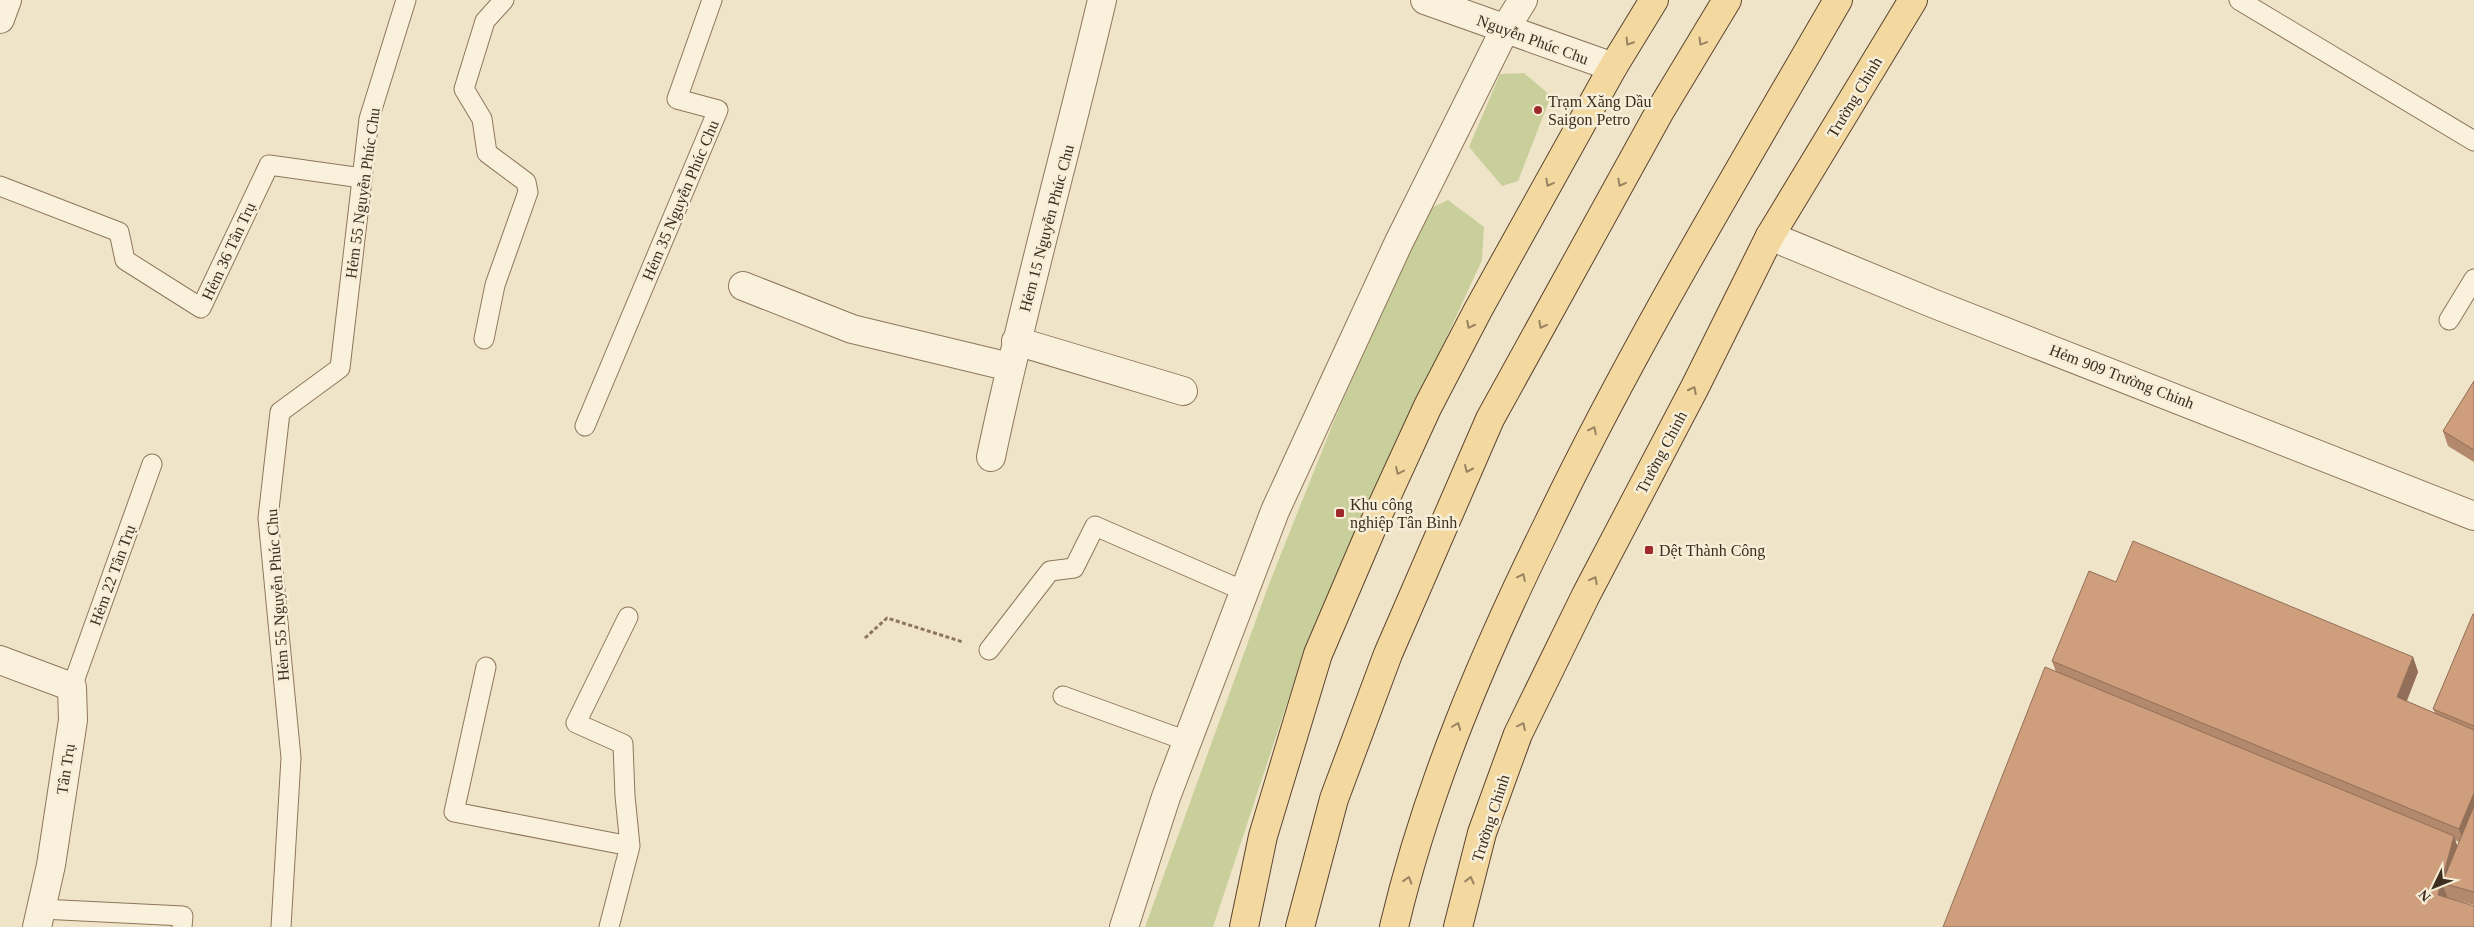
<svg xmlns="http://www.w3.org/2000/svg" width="2474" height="927" font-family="Georgia,serif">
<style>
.green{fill:#c9cf9b}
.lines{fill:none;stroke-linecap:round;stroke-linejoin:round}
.service-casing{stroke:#8d765c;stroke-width:21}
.minor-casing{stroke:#8d765c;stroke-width:30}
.primary-casing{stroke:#5b4430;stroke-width:30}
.path{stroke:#8d765c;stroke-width:3;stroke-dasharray:4 2.5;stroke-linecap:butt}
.service{stroke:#faf1dc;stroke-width:19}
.minor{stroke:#faf1dc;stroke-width:28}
.primary{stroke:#f3d9a0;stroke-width:28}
.wall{fill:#b2896c;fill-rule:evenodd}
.shaded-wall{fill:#916f58}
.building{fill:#cf9f7d;stroke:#916f58}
.oneway{stroke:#988460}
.poi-dot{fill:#9e2a2b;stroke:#f7eed8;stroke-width:2}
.labels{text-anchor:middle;stroke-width:5;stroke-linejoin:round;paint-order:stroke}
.street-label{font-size:16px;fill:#3d2e20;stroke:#f7eed8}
.poi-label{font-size:16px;fill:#3d2e20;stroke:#f7eed8;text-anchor:start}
</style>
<rect width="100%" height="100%" fill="#f0e4c8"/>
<path class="green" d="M1524,73L1551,96L1518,181L1502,186L1469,147L1500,74Z
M1448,200L1484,227L1482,260L1309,637L1213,927H1145L1269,584L1336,416L1427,210Z"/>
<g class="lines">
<g class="service-casing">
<path id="service" d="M2239,0L2474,141
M0,186L119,232L125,260L201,308L269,165L362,178
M2449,320L2474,279
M484,339L495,285L528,192L526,182L487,153L482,119L464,89L485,21L504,0
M585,426L718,110L677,99L712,0
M989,650L1050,571L1074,568L1095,526L1244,591
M486,667L454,812L630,846
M72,687L152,464
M1063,696L1187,741
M41,909L183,916L182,927
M281,927L291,758L268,518L280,412L340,368L369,119L406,0
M609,927L630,846L625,796L623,744L576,723L628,617"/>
</g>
<g class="minor-casing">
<path id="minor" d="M1425,0L1613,67
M0,19L7,0
M1770,236L1932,303L2474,516
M743,286L852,329L1010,367
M1016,341L1183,391
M991,457C1023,304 1066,153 1102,0
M0,660L72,687L73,720L51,865L37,927
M1124,927L1166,797L1275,511L1398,244L1505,29L1523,0"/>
</g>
<g class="primary-casing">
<path id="primary" d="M1244,927L1263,836L1318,654L1371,530L1428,406L1478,310L1613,67L1654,0
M1300,927L1334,799L1388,654L1490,419L1660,111L1727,0
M1394,927C1427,787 1484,654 1547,526C1634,345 1738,173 1838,0
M1458,927L1482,833L1518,734L1586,595L1695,387L1770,236L1913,0"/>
</g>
<path class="path" d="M865,638L887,618L963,642"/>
<use href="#service" class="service"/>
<use href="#minor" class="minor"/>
<use href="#primary" class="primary"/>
</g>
<path class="wall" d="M2474,381V462L2448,446L2443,431Z
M2116,582L2413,657L2418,672L2407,701L2435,713L2433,709L2474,614V905L2455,900L2474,927L2056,672L2052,661ZM2455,840L2459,842L2457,847Z"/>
<path class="shaded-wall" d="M2413,657L2418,672L2402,712L2397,697Z
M2474,793V822L2465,844L2459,829Z
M2454,836L2459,851L2442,883L2447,896L2443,910L2438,895Z"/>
<path class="building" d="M2474,381V450L2443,431Z
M2133,541L2413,657L2397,697L2474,730V793L2459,829L2052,661L2089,571L2116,582Z
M2473,614H2474V726L2433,709Z
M2045,667L2454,836L2438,895L2474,906V927H1943Z
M2474,806V892L2442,883Z"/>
<defs><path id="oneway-chevron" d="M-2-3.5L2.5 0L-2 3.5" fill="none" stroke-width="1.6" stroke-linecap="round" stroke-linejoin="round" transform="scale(1.25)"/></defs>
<g class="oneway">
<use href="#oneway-chevron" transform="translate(1629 42) rotate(122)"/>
<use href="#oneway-chevron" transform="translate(1702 42) rotate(121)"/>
<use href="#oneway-chevron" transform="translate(1549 183) rotate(119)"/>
<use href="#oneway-chevron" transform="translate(1621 183) rotate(119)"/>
<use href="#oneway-chevron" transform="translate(1470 325) rotate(117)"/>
<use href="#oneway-chevron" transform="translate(1542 325) rotate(119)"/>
<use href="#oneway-chevron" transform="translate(1693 390) rotate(-63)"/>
<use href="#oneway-chevron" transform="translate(1593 430) rotate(-64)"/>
<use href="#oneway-chevron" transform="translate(1468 469) rotate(114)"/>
<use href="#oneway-chevron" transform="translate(1399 471) rotate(115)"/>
<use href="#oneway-chevron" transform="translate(1522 577) rotate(-65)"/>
<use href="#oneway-chevron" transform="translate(1594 580) rotate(-62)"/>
<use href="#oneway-chevron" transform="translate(1457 726) rotate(-69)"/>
<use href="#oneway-chevron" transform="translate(1522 726) rotate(-64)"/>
<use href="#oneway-chevron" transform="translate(1408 880) rotate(-73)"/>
<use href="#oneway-chevron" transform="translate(1470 880) rotate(-76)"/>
</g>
<g class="poi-dot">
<circle cx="1538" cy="110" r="5"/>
<rect x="1335" y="508" width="10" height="10" rx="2.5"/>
<rect x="1644" y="545" width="10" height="10" rx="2.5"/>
</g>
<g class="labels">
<g class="street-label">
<text transform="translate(1533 39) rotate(20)" y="6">Nguyễn Phúc Chu</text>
<text transform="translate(1854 97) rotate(-59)" y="6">Trường Chinh</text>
<text transform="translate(362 193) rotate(-82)" y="6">Hẻm 55 Nguyễn Phúc Chu</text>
<text transform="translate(680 200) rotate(-67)" y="6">Hẻm 35 Nguyễn Phúc Chu</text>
<text transform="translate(1046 228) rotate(-75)" y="6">Hẻm 15 Nguyễn Phúc Chu</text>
<text transform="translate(228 251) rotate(-65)" y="6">Hẻm 36 Tân Trụ</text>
<text transform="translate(2122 376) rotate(21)" y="6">Hẻm 909 Trường Chinh</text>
<text transform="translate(1661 452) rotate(-62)" y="6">Trường Chinh</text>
<text transform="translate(112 575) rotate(-70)" y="6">Hẻm 22 Tân Trụ</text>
<text transform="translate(277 595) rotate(-94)" y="6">Hẻm 55 Nguyễn Phúc Chu</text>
<text transform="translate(65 769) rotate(-81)" y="6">Tân Trụ</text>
<text transform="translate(1490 818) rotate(-72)" y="6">Trường Chinh</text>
</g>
<g class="poi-label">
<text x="1548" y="107">Trạm Xăng Dầu<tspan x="1548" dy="18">Saigon Petro</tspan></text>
<text x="1350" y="510">Khu công<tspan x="1350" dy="18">nghiệp Tân Bình</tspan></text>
<text x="1659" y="556">Dệt Thành Công</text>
</g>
</g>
<g transform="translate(2434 887) rotate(227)" stroke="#f7eed8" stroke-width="4" paint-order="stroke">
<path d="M0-4L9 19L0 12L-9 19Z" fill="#3d2e20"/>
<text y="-8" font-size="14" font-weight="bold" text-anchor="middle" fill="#3d2e20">N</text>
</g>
</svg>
